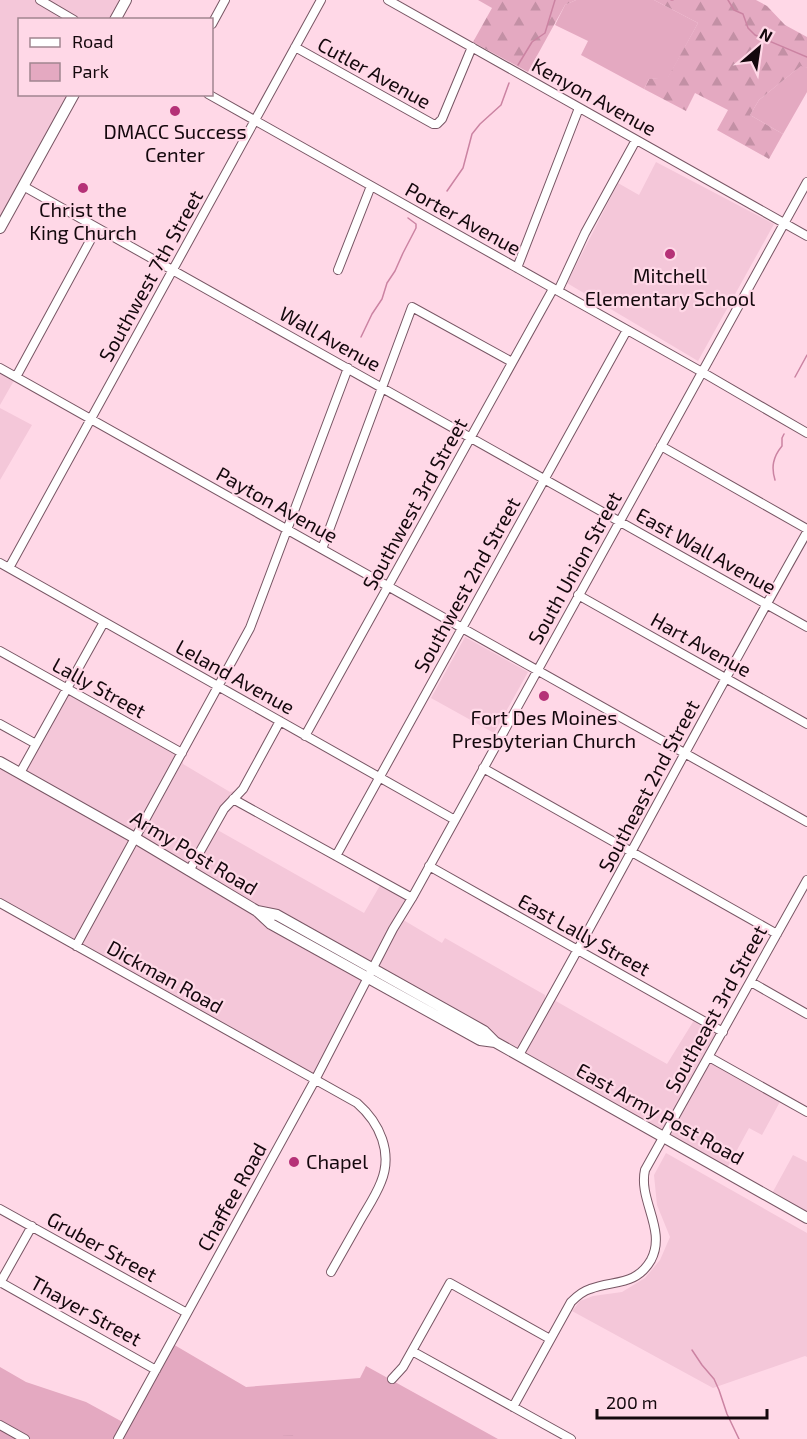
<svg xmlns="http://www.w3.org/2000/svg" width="807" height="1439" font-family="'Exo 2',sans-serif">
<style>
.built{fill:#f4c7d9}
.green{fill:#e4a9c1}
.forest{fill:url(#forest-firs)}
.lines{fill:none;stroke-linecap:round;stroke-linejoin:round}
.stream{stroke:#cb83a2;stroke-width:1.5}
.minor-casing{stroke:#775664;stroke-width:10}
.major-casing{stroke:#775664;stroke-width:12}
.minor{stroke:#fff;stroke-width:8}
.major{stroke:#fff;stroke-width:10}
.poi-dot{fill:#b53177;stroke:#ffd8e7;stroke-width:2}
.labels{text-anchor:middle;stroke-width:4.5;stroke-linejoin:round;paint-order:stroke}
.street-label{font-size:20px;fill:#14080d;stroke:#ffd8e7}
.poi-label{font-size:20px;fill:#14080d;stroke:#ffd8e7}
</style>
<defs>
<pattern id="forest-firs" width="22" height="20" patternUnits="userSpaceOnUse" patternTransform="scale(1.5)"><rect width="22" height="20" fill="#e4a9c1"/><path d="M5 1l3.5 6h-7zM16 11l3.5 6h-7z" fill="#c390a5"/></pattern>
</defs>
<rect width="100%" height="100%" fill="#ffd8e7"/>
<path class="built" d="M0,0H126L115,19L20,20V94L74,95L0,221Z
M656,162L774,224L698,361L567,283L618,183L639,195Z
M0,368L16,377L0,405Z
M0,408L32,425L0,480Z
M465,637L528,672L494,733L431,698Z
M67,689L182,753L183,764L230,792L243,789L214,828L364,913L382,882L412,898L400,918L442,943L445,938L545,995V1008L554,1000L667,1064L696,1017L723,1032L709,1057L782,1098L762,1135L749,1128L725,1172L373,969L315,1080L0,903V762L19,773Z
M666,1153L807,1233V1357L805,1356L713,1388L572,1311L580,1301L593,1296L622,1292L645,1278L660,1260L670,1237L657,1205L654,1175Z
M793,1155L807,1162V1218L770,1197Z"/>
<path class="green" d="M576,0H654L698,23L668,78L649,79L644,89L581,55L588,41L555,25L565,5Z
M802,65L807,68V92L783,134L750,115L759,100Z
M171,1343L246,1387L360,1378L366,1366L498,1439H0V1367L26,1382L86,1402L130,1426L155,1381L156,1370Z"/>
<path class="forest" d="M478,0H576L565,5L528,72L473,42L492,8Z
M654,0H756L767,6L785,25L807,37V68L801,66L759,100L750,115L783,134L769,159L717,130L728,110L695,93L686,111L644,89L649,79L668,77L698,23Z
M304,1435L322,1439H265V1437L271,1436Z"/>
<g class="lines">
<path class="stream" d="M671,0H673
M728,0L734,10L743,14L748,28L755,35L807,57
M518,65L532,42L545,33L555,0
M447,191L463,168L472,134L480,124L501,105L509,83
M361,337L372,314L382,299L387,283L395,271L403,253L416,228V224L408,218
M795,377L807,355
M775,480C771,467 773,457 782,446V438L784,434
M692,1350L702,1365L714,1379L719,1390L727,1414L739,1439"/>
<g class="minor-casing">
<path id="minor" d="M40,0L74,20
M388,0L807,236
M212,24L225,0
M295,47L433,124H437L442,119L472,47
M208,94L702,372L807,433
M23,186L807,627
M517,268L579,108
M338,270L371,186
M558,291L585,233L636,140
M0,368L807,822
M16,377L97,228
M661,446L807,529
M322,549L412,307L512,362
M0,563L455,820
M9,568L321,0
M578,595L807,724
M0,651L182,753
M0,724L36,744
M305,736L553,289
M483,768L777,934
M20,773L104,622
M233,799L412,898
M336,856L627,330
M429,866L723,1032
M189,871L224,809L243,789L280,721
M0,903L357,1103C380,1123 393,1153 381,1182C376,1195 368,1207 361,1219C351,1237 341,1254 331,1272
M76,946L250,628L348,368
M751,982L807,1014
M519,1055C617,882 709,705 807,532
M709,1057L807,1112
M0,1209L187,1313
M0,1282L156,1370
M0,1283L32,1226
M412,1351L571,1439
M392,1379L403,1367L450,1283L550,1339
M513,1407L571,1302C577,1296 583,1291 590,1289C614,1280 636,1286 651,1260C667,1230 638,1200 645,1170L807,880
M0,1425L25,1439
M118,1439L315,1080L393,929L412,898L807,182"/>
</g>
<g class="major-casing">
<path id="major" d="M115,20L126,0
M0,228L74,94
M0,762L135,838L257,911L277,915L484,1031L495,1042L807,1218
M257,911L271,924L480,1040L495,1042"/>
</g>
<use href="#minor" class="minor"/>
<use href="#major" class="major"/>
</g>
<g class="poi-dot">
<circle cx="175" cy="111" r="6"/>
<circle cx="83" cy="188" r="6"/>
<circle cx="670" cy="254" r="6"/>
<circle cx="544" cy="696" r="6"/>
<circle cx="294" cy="1162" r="6"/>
</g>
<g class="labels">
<g class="street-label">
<text transform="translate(374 73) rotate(29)" y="7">Cutler Avenue</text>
<text transform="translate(594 97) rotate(29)" y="7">Kenyon Avenue</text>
<text transform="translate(463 219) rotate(29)" y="7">Porter Avenue</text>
<text transform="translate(151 276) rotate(-61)" y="7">Southwest 7th Street</text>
<text transform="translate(330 339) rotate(29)" y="7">Wall Avenue</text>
<text transform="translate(415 504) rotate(-61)" y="7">Southwest 3rd Street</text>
<text transform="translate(277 505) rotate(29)" y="7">Payton Avenue</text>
<text transform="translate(706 551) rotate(29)" y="7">East Wall Avenue</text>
<text transform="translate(575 568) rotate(-61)" y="7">South Union Street</text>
<text transform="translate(467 585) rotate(-61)" y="7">Southwest 2nd Street</text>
<text transform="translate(701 645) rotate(29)" y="7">Hart Avenue</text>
<text transform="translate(235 677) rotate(29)" y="7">Leland Avenue</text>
<text transform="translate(99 688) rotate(29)" y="7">Lally Street</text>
<text transform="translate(649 786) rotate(-62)" y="7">Southeast 2nd Street</text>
<text transform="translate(194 853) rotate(31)" y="7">Army Post Road</text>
<text transform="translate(584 935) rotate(29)" y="7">East Lally Street</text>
<text transform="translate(165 977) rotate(29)" y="7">Dickman Road</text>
<text transform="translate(716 1009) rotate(-61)" y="7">Southeast 3rd Street</text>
<text transform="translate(660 1114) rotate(29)" y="7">East Army Post Road</text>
<text transform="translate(232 1197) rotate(-61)" y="7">Chaffee Road</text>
<text transform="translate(102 1247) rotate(29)" y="7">Gruber Street</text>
<text transform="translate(86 1311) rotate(29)" y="7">Thayer Street</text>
</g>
<g class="poi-label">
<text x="175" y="139">DMACC Success<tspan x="175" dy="23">Center</tspan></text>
<text x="83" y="217">Christ the<tspan x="83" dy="23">King Church</tspan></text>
<text x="670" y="283">Mitchell<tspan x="670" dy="23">Elementary School</tspan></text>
<text x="544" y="725">Fort Des Moines<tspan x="544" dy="23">Presbyterian Church</tspan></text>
<text x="306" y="1169" text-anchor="start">Chapel</text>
</g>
</g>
<rect x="18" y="18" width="195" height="78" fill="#ffd8e7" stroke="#a18590" stroke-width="1.5"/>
<rect x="30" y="38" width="30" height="9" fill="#ffffff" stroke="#a18590" stroke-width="1.5"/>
<text x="72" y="48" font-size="18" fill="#14080d">Road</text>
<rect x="30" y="63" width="30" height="18" fill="#e4a9c1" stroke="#a18590" stroke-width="1.5"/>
<text x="72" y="78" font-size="18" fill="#14080d">Park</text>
<g transform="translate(759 48) rotate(29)" stroke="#ffd8e7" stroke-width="4.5" paint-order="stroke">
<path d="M0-4.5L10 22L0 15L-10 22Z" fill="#14080d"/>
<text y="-9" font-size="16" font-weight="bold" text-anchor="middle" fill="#14080d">N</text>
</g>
<path d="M597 1409v9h170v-9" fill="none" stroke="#14080d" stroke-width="3"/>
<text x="606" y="1409" font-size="18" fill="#14080d" stroke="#ffd8e7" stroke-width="4.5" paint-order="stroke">200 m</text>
</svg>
